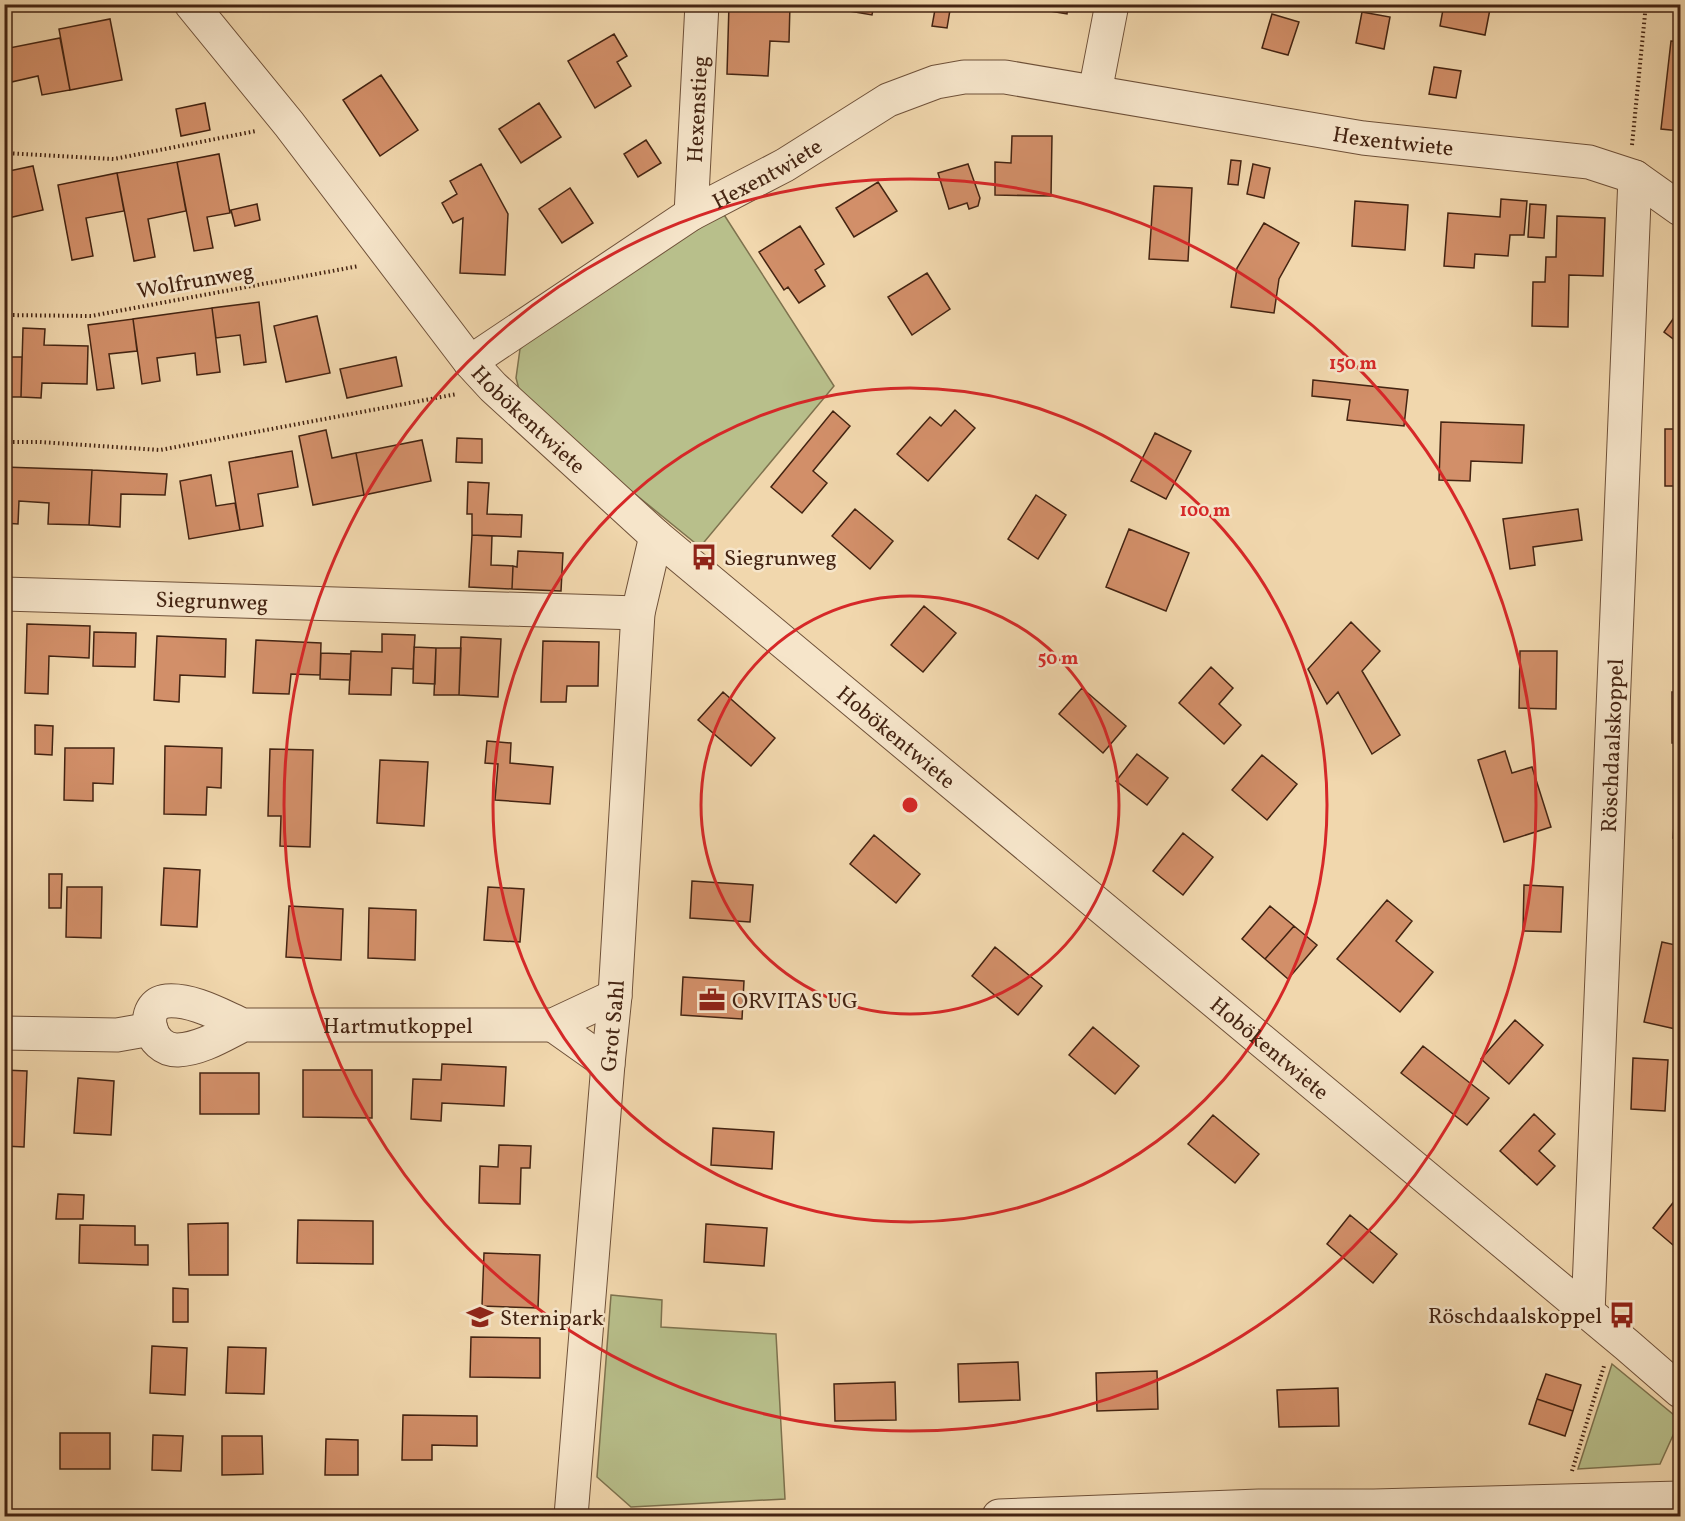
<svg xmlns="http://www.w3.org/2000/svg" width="1685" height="1521" font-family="Vollkorn,serif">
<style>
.green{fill:#b8bf8b;stroke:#7e724e;stroke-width:1.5}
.building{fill:#d28f69;stroke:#442412;stroke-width:1.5}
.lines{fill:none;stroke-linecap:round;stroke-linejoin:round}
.minor-casing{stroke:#6f5139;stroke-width:35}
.path{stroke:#442412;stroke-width:4;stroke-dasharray:1.5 3;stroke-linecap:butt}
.minor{stroke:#f6e5ca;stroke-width:33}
.ring{fill:none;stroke:#d62828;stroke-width:3}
.labels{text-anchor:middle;stroke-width:5;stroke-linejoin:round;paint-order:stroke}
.street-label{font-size:22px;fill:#442412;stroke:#f6e5ca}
.poi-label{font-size:22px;fill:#442412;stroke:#f6e5ca;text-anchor:start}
.centre{fill:#d62828;stroke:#f6e5ca;stroke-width:3}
.ring-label{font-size:18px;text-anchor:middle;font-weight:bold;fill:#d62828;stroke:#f6e5ca;stroke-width:5;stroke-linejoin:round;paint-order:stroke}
</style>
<rect width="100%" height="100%" fill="#f1d7ad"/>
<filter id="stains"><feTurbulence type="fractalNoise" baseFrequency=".00333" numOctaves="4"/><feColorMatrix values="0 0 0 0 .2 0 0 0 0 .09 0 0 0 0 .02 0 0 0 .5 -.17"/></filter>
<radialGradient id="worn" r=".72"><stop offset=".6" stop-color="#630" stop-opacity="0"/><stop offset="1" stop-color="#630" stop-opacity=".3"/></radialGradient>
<path class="green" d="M721,210L834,386L700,547L619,481L520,393L516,378L520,349L534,336Z
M611,1295L662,1300L661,1327L776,1334L785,1499L631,1507L597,1477Z
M1612,1364L1680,1420L1660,1464L1578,1469Z"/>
<path class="building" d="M729,4H790L789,42L770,41L768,76L727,74Z
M832,4H874L872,15L832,8Z
M936,4H951L947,28L932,26Z
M1026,4H1068L1067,14L1025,7Z
M1444,4H1491L1485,35L1440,26Z
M1362,12L1390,17L1384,49L1356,43Z
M1272,14L1299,22L1288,55L1262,48Z
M110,19L122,80L70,90L59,29Z
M614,34L627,56L617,62L631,86L595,108L568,61Z
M60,38L70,90L42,95L38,76L7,83L4,70V49Z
M1671,41L1680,42V131L1661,129Z
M1434,67L1461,71L1456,98L1429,94Z
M381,75L418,130L380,156L343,100Z
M205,103L210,130L181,136L176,109Z
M539,103L561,137L521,163L499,129Z
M1012,136H1052L1051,196L995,195V162L1011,163Z
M646,140L661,163L638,177L624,154Z
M219,154L230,213L207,217L213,248L194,251L177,162Z
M1231,160L1241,161L1238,185L1228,184Z
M177,162L186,211L148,219L155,257L134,261L117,173Z
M481,164L508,214L505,275L460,273L463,218L453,223L442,203L457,194L450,181Z
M968,164L980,198L978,206L969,209L967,203L949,209L938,173Z
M1253,164L1270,168L1264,198L1247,194Z
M33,166L43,210L4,219V172Z
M117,173L124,211L86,218L93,256L72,260L58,185Z
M878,182L897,211L854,237L836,208Z
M1154,186L1192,188L1188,261L1149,259Z
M570,188L593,223L562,243L539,209Z
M1501,199L1527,201L1524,235H1510L1508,256L1475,254L1474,268L1444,266L1448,213L1500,217Z
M1355,201L1408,205L1405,250L1352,246Z
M257,204L260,220L235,226L231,210Z
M1530,204L1546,205L1544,238L1528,237Z
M1557,216L1605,218L1603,276L1569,275L1568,327L1532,326L1533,282H1545L1546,257H1556Z
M1264,223L1299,243L1279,279L1274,313L1231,307L1237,268Z
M800,226L824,264L815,270L825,286L799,303L788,287L784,290L759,252Z
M927,273L950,309L912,335L888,297Z
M259,302L266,362L244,365L240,335L216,338L212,308Z
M212,308L220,372L197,375L195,353L157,358L160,381L142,384L133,319Z
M1680,309V344L1664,332Z
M317,316L330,373L286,382L274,326Z
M133,319L137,351L109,354L114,388L97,390L88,325Z
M23,328L45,329L44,345L88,346L87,384L42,383L41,398L21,397Z
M4,357H22L21,397H4Z
M396,357L402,386L347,398L340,369Z
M1313,380L1408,390L1404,426L1347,420L1350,400L1312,396Z
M955,410L975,428L928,481L897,454L930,417L941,426Z
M833,411L850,426L813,471L827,483L802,513L771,487Z
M1441,422L1524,425L1522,463L1471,461L1470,481L1439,480Z
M1665,429H1680V486H1665Z
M326,430L332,458L356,453L364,495L313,505L299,436Z
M1155,433L1191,451L1166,499L1131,481Z
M457,438L482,439V463L456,462Z
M422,440L431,481L364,495L356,453Z
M292,451L298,487L258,494L263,526L240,530L229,462Z
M4,467L92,470L89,525L48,524L49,503L19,501L18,524L4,523Z
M92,470L167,474L165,495L121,494L120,527L89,525Z
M211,475L216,506L235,503L240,530L189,539L180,481Z
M468,482L489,483L487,514L522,515L521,537L472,535V514H467Z
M1036,495L1066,515L1038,559L1008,539Z
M855,509L893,541L870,569L832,536Z
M1578,509L1582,540L1533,547L1535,565L1510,569L1503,519Z
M1129,529L1189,553L1166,611L1106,587Z
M4,532H11L10,554H4Z
M472,535L492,536L491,565L513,566L512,589L469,587Z
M518,551L563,553L561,591L512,589L513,566L517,567Z
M1680,582V642H1678Z
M924,606L956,633L923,672L891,645Z
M1351,622L1380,651L1362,671L1400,735L1372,754L1338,692L1327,704L1308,669Z
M27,624L90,626L89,658L49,656L48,694L25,693Z
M4,632H8L7,670H4Z
M94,632L136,633L135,667L93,666Z
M382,634L415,635L413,669L392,668L391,695L349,694L351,651L382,652Z
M157,636L226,639L225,677L180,675L179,702L154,700Z
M461,637L501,639L498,697L459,695Z
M256,640L321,643L320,675L291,674L289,694L253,693Z
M543,641L599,642L598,686H567L566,702H541Z
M414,647L436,648L435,684L413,683Z
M436,648H461L459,695H434Z
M1520,651H1557L1556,709L1519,708Z
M321,653L351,654L350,680L320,679Z
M1211,667L1233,688L1219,704L1241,725L1224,744L1179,703Z
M1082,688L1126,726L1103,753L1059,714Z
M723,692L775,738L751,766L698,720Z
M1672,692H1680V743H1672Z
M35,725L53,726L52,755L35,754Z
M487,741L511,743L510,763L553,767L550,804L495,800L498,764L485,763Z
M165,746L222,748L221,788L207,787L206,815L164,814Z
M65,748H114L113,784L93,783V801L64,800Z
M270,749L313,750L310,847L280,846L281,816H268Z
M1505,751L1512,773L1532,767L1551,827L1504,842L1478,760Z
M1137,754L1168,778L1147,805L1116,781Z
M1262,755L1297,784L1267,820L1232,790Z
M380,760L428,762L424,826L377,823Z
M1677,788H1680V839L1673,838Z
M1183,833L1213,857L1183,895L1153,871Z
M874,835L920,874L896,903L850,864Z
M164,868L200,870L197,927L161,925Z
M49,874H62L61,908H49Z
M692,881L753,885L750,922L690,918Z
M1524,885L1563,887L1561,932L1523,931Z
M67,887H102L101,938L66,937Z
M488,887L524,889L520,942L484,940Z
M1387,900L1412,921L1396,941L1433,972L1400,1012L1337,959Z
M289,906L343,909L341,960L286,957Z
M1270,906L1294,926L1265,959L1242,939Z
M369,908L416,910L415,960L368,958Z
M1294,926L1317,945L1288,979L1265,959Z
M1662,942L1680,946V1030L1644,1022Z
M995,947L1042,986L1018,1015L972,976Z
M683,977L744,981L742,1019L681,1015Z
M1515,1020L1543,1045L1509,1084L1481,1059Z
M1093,1027L1139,1066L1115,1094L1069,1055Z
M1423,1046L1489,1098L1467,1125L1401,1073Z
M1633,1058L1668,1060L1665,1111L1631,1109Z
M442,1064L506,1067L504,1106L442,1103L441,1121L411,1119L413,1079L441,1080Z
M4,1070L27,1071L24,1147L4,1146Z
M303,1070H372V1118L303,1117Z
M200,1073H259V1114H200Z
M78,1078L114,1081L111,1135L74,1133Z
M1534,1114L1555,1134L1539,1151L1555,1166L1537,1185L1500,1151Z
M1213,1115L1259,1154L1235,1183L1188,1144Z
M713,1128L774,1132L772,1169L711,1165Z
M499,1145L531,1146L530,1168H521L520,1204L479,1203L480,1166L498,1167Z
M58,1194L84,1195L83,1219H56Z
M1680,1194V1251L1653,1228Z
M1350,1215L1397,1254L1373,1283L1327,1244Z
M298,1220L373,1221V1264L297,1263Z
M228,1223V1275H189L188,1224Z
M706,1224L767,1228L764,1266L704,1262Z
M80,1225L135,1226V1245H148V1265L79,1263Z
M484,1253L540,1255L538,1308L482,1306Z
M173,1288L188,1289V1322H173Z
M471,1337L540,1338V1378L470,1377Z
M152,1346L187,1348L185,1395L150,1393Z
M228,1347L266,1348L264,1394L226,1393Z
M1018,1362L1020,1400L959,1402L958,1364Z
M1157,1371L1158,1409L1097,1411L1096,1373Z
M1546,1374L1581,1385L1573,1411L1537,1399Z
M895,1382L896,1420L835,1421L834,1384Z
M1338,1388L1339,1426L1279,1427L1277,1390Z
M1537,1399L1573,1411L1565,1436L1529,1424Z
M403,1415L477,1416V1446L432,1445V1460H402Z
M60,1433H110V1469H60Z
M153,1435L183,1436L181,1471L152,1470Z
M222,1436H262L263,1474L222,1475Z
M326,1439L358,1440V1475H325Z"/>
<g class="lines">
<g class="minor-casing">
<g id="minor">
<path id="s1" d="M191,4L289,124L470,362L493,387L656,536L1627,1345L1680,1391"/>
<path d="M1095,92L1112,4"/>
<path id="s2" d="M691,214L702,4"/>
<path id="s3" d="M470,362L691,214L785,165L888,100L936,82L964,77H1005L1363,138L1589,162L1635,177L1680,209"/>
<path id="s4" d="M4,594L638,613"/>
<path id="s5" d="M243,1025C223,1035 201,1049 178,1050C148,1051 138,1004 167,1001C192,999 220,1015 243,1025H553L615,996"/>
<path d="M553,1025L608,1064"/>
<path d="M4,1033L117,1035L151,1029"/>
<path id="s6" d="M1588,1313L1635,177"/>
<path id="s7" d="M571,1516L608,1064L615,996L638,613L656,536"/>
<path d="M999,1516L1259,1506H1374L1680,1498"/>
</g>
</g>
<path class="path" d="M1632,145L1646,4
M4,153L114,159L256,131
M4,315L91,316L359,266
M4,442H40L160,450L457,394
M1572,1471L1604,1366"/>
<use href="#minor" class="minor"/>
</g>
<g class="ring">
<circle cx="910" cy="805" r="209"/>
<circle cx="910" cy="805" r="417"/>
<circle cx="910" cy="805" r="626"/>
</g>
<defs>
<g id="bus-bare" transform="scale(2.07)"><path d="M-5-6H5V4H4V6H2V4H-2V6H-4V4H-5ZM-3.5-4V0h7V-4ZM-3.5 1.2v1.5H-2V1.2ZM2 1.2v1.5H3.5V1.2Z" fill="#8f2418" stroke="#f6e5ca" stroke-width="2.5" paint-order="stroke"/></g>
<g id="office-bare" transform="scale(2.07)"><path d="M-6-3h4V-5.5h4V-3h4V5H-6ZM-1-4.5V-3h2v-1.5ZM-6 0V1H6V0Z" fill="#8f2418" stroke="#f6e5ca" stroke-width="2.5" paint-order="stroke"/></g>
<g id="school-bare" transform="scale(2.07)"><path d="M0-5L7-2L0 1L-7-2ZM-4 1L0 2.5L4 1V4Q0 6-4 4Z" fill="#8f2418" stroke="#f6e5ca" stroke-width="2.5" paint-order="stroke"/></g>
</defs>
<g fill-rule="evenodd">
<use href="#bus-bare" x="704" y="557"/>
<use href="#office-bare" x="712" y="1000"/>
<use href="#bus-bare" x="1622" y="1315"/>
<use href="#school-bare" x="480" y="1317"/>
</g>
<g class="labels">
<g class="street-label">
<text dy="8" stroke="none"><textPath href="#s2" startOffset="105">Hexenstieg</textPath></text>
<text dy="8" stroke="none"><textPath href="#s3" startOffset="1008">Hexentwiete</textPath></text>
<text dy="8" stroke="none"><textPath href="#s3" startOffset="352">Hexentwiete</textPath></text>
<text transform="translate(195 280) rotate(-10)" y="8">Wolfrunweg</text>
<text dy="8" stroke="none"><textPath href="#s1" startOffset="536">Hobökentwiete</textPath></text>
<text dy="8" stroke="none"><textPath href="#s4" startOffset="208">Siegrunweg</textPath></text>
<text dy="8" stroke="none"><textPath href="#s1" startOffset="1022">Hobökentwiete</textPath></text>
<text dy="8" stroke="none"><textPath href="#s6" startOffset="568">Röschdaalskoppel</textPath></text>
<text dy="8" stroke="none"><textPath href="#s5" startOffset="380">Hartmutkoppel</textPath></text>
<text dy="8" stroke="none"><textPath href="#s7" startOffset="492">Grot Sahl</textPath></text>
<text dy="8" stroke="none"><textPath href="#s1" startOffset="1508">Hobökentwiete</textPath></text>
</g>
<g class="poi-label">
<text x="724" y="565">Siegrunweg</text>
<text x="732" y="1008">ORVITAS UG</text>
<text x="1602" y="1323" text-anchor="end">Röschdaalskoppel</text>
<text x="500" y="1325">Sternipark</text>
</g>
</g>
<circle cx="910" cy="805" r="9" class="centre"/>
<g class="ring-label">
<text x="1353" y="369">150 m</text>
<text x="1205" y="516">100 m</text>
<text x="1058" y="664">50 m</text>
</g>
<rect width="1685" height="1521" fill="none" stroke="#f1d7ad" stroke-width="24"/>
<rect x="6" y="6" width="1673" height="1509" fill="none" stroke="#442412" stroke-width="3"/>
<rect x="12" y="12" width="1661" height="1497" fill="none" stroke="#442412" stroke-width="1.5"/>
<rect width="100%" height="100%" filter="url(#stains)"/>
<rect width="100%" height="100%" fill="url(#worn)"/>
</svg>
